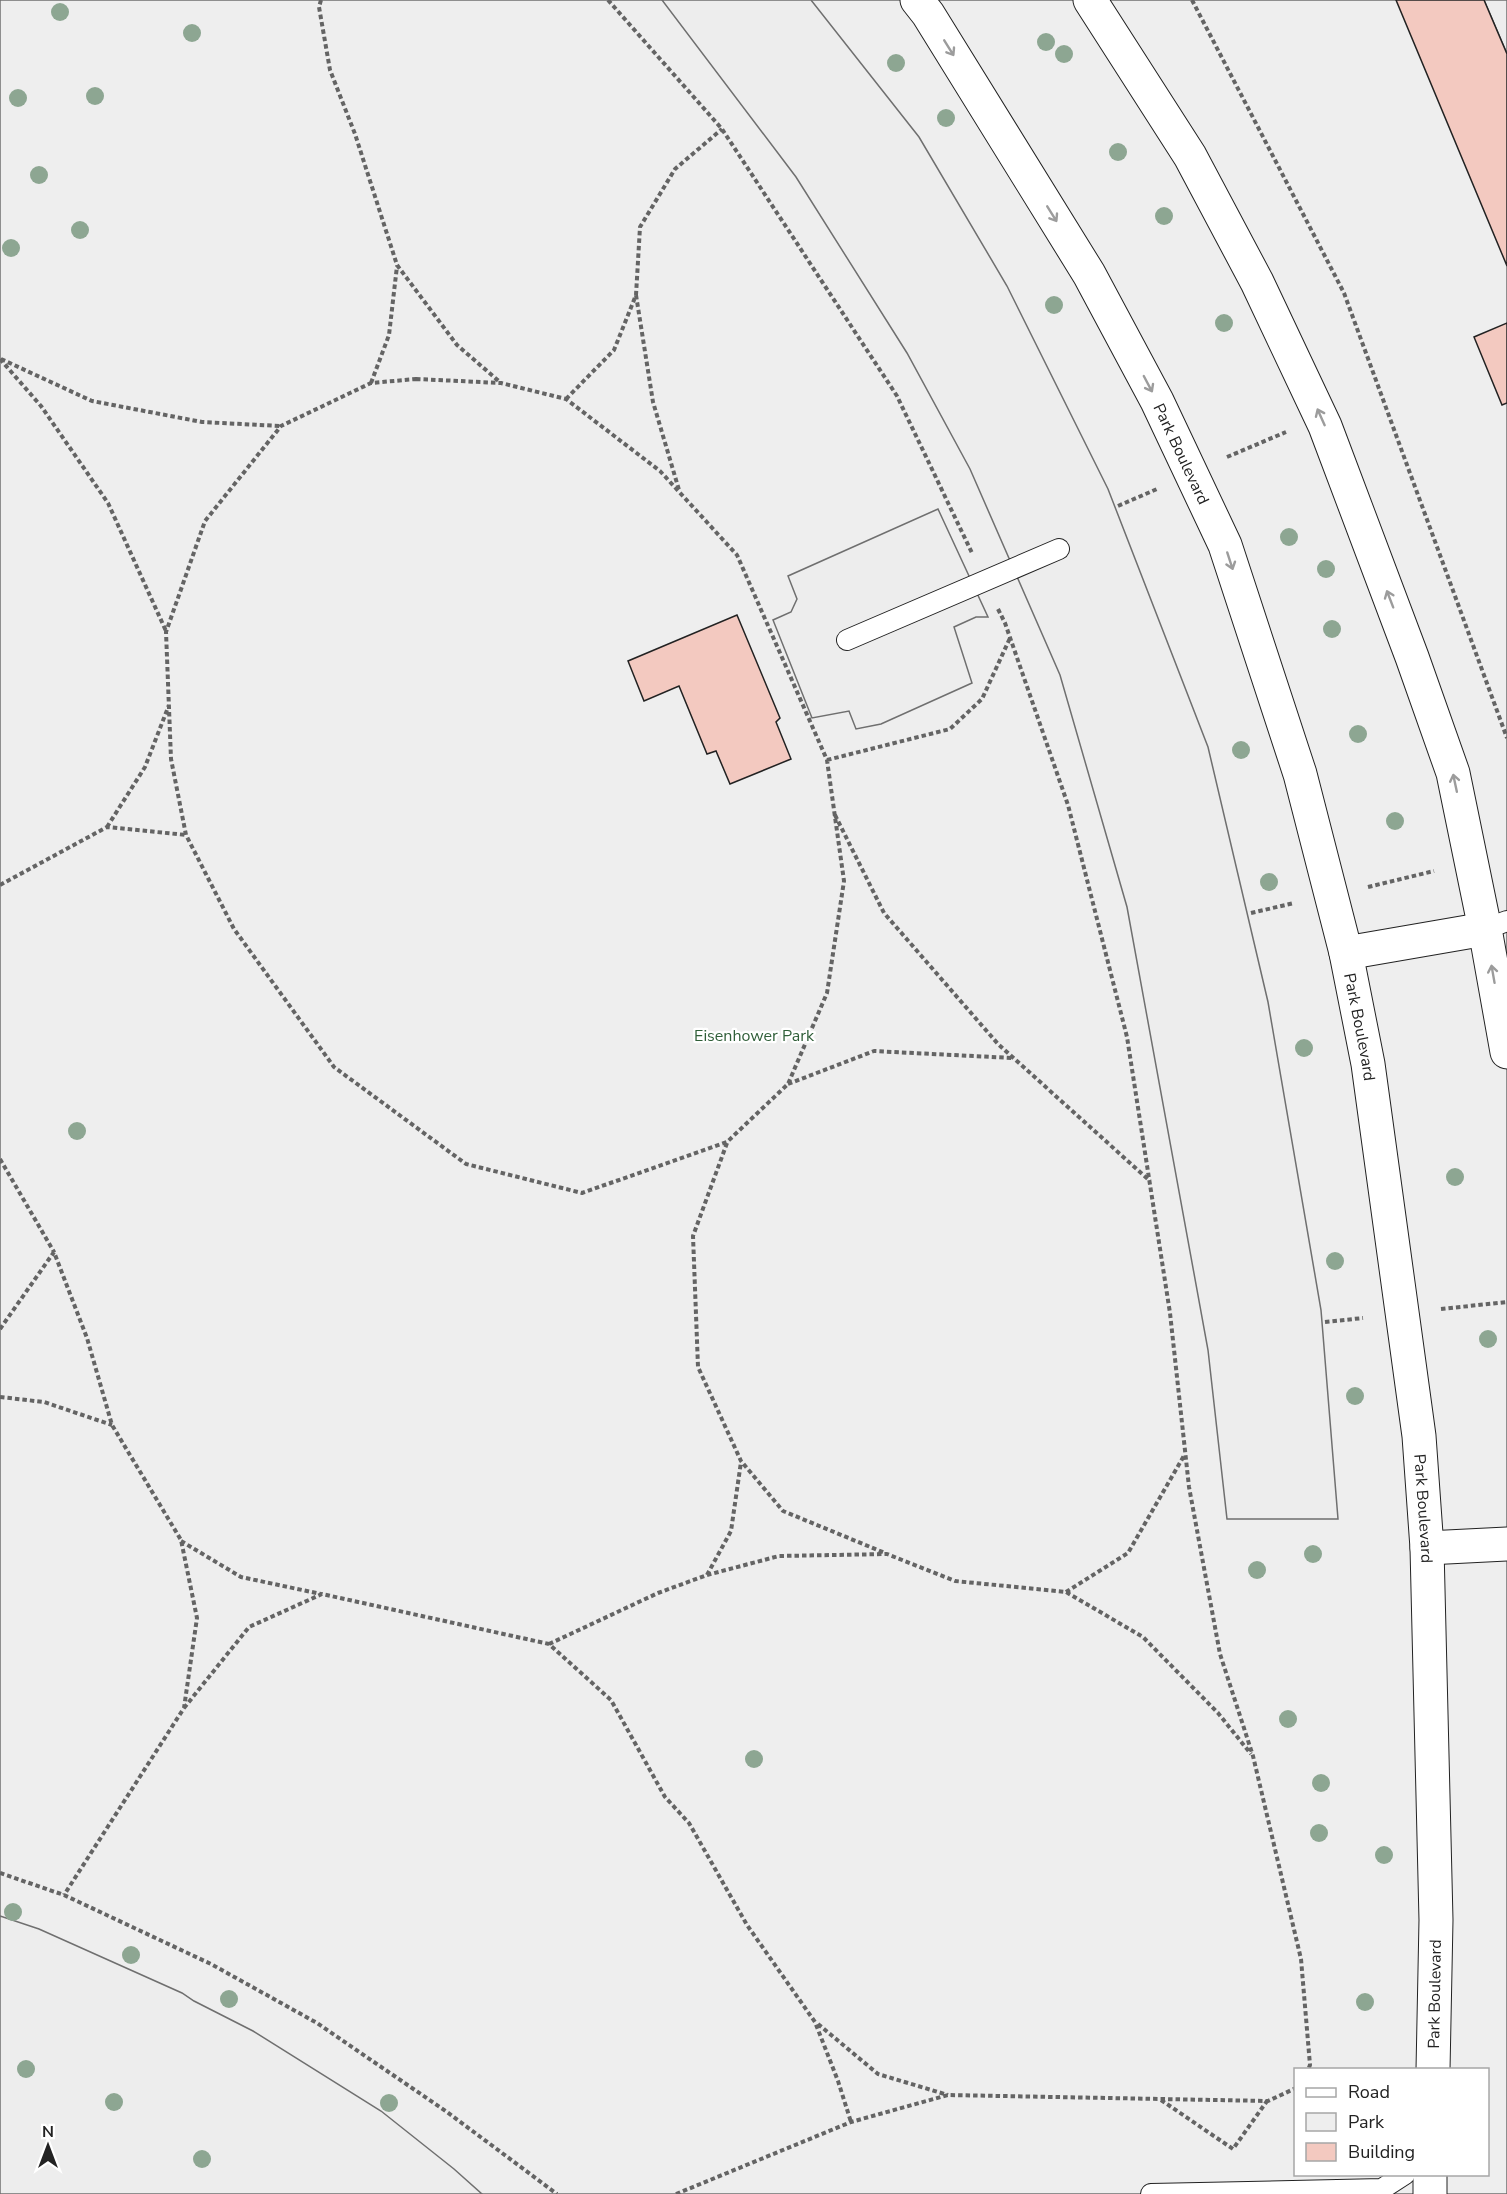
<svg xmlns="http://www.w3.org/2000/svg" width="1507" height="2194" font-family="'Nunito Sans',sans-serif">
<style>
.green{fill:#eee;stroke:#6f6f6f;stroke-width:1.5;fill-rule:evenodd}
.parking{fill:#ededed;stroke:#6f6f6f;stroke-width:1.5}
.building{fill:#f3c9c0;stroke:#222;stroke-width:1.5}
.lines{fill:none;stroke-linecap:round;stroke-linejoin:round}
.lane-casing{stroke:#222;stroke-width:22}
.street-casing{stroke:#222;stroke-width:35}
.secondary-casing{stroke:#222;stroke-width:35}
.path{stroke:#646464;stroke-width:4;stroke-dasharray:4.5 3;stroke-linecap:butt}
.lane{stroke:#fff;stroke-width:20}
.street{stroke:#fff;stroke-width:33}
.secondary{stroke:#fff;stroke-width:33}
.tree{fill:#8da692}
.oneway{stroke:#9c9c9c}
.labels{text-anchor:middle;stroke-width:4.5;stroke-linejoin:round;paint-order:stroke}
.street-label{font-size:16px;fill:#222;stroke:#fff}
.park-label{font-size:16px;fill:#2f5e38;stroke:#fff}
</style>
<rect width="100%" height="100%" fill="#fff"/>
<path class="green" d="M0,0H1507V2194H0ZM1296,2070H1488V2174H1296Z"/>
<path class="parking" d="M662,0H811L919,137L1007,286L1108,489L1208,747L1268,1002L1321,1310L1338,1519H1227L1208,1350L1127,907L1060,675L970,469L907,353L796,177Z
M1484,0H1507V54Z
M938,509L988,617H976L954,627L972,683L881,724L856,729L849,711L812,718L773,620L791,612L797,599L788,576Z
M0,1916L39,1929L182,1993L194,2001L253,2031L381,2111L454,2169L482,2194H0Z"/>
<path class="building" d="M1396,0H1484L1507,54V266Z
M1507,323V403L1502,405L1474,337Z
M737,615L780,718L776,722L791,759L730,784L716,751L707,754L679,686L644,701L628,661Z"/>
<g class="lines">
<g class="lane-casing">
<path id="lane" d="M847,640L1059,549
M1485,929L1507,921
M1151,2194L1382,2189L1405,2174"/>
</g>
<g class="street-casing">
<path id="street" d="M1346,953L1485,929
M1427,1548L1507,1544"/>
</g>
<g class="secondary-casing">
<g id="secondary">
<path id="s1" d="M917,0L928,14L1089,274L1157,401L1225,545L1300,774L1346,953L1368,1064L1419,1436L1427,1548L1436,1920L1433,2070"/>
<path d="M1090,0L1190,156L1257,282L1325,426L1412,657L1453,773L1485,929L1507,1052"/>
<path d="M1430,2174V2194"/>
</g>
</g>
<path class="path" d="M321,0L319,7L330,70L355,134L397,265L457,345L501,383
M608,0L722,129L897,396L972,553
M1192,0L1344,293L1507,738
M636,295L653,402L679,490
M0,359L41,406L108,503L166,631
M1,359L92,401L202,422L281,426
M416,379L501,383L566,399L660,471L737,555L827,760L844,881L827,993L788,1084L727,1142L582,1193L466,1164L334,1067L234,929L186,835L171,759L166,632L205,521L281,426L371,383Z
M371,383L389,335L397,266
M566,399L614,350L636,295L640,227L675,169L722,129
M1227,457L1286,432
M1118,506L1157,489
M998,609L1005,623L1068,805L1127,1037L1170,1313L1189,1487L1220,1654L1253,1756L1301,1959L1310,2065L1308,2070
M827,760L950,729L982,699L1010,638
M835,815L884,913L998,1044L1150,1181
M107,827L145,767L169,705
M0,885L107,827L186,835
M1368,887L1434,871
M1251,913L1294,903
M788,1084L874,1051L1012,1058
M727,1143L693,1236L698,1367L741,1461L783,1511L885,1553
M0,1159L54,1252
M1441,1309L1507,1302
M1325,1322L1363,1318
M0,1329L54,1252L87,1338L112,1425L181,1540L197,1618L184,1708L64,1895
M0,1397L44,1402L112,1425
M181,1541L241,1577L321,1594
M707,1575L731,1531L741,1462
M1066,1592L1128,1553L1185,1454
M549,1644L658,1593L707,1575L779,1556L887,1554L955,1581L1066,1592L1143,1637L1218,1713L1251,1754
M184,1708L249,1627L322,1594L549,1644L611,1700L665,1797L689,1823L747,1925L815,2022L838,2081L851,2122
M0,1873L64,1895L211,1964L317,2023L447,2112L557,2194
M818,2024L878,2074L948,2095
M1161,2100L1233,2149L1267,2101
M676,2194L851,2122L948,2095L1268,2101L1296,2088"/>
<use href="#lane" class="lane"/>
<use href="#street" class="street"/>
<use href="#secondary" class="secondary"/>
</g>
<g class="tree">
<circle cx="60" cy="12" r="9"/>
<circle cx="192" cy="33" r="9"/>
<circle cx="1046" cy="42" r="9"/>
<circle cx="1064" cy="54" r="9"/>
<circle cx="896" cy="63" r="9"/>
<circle cx="95" cy="96" r="9"/>
<circle cx="18" cy="98" r="9"/>
<circle cx="946" cy="118" r="9"/>
<circle cx="1118" cy="152" r="9"/>
<circle cx="39" cy="175" r="9"/>
<circle cx="1164" cy="216" r="9"/>
<circle cx="80" cy="230" r="9"/>
<circle cx="11" cy="248" r="9"/>
<circle cx="1054" cy="305" r="9"/>
<circle cx="1224" cy="323" r="9"/>
<circle cx="1289" cy="537" r="9"/>
<circle cx="1326" cy="569" r="9"/>
<circle cx="1332" cy="629" r="9"/>
<circle cx="1358" cy="734" r="9"/>
<circle cx="1241" cy="750" r="9"/>
<circle cx="1395" cy="821" r="9"/>
<circle cx="1269" cy="882" r="9"/>
<circle cx="1304" cy="1048" r="9"/>
<circle cx="77" cy="1131" r="9"/>
<circle cx="1455" cy="1177" r="9"/>
<circle cx="1335" cy="1261" r="9"/>
<circle cx="1488" cy="1339" r="9"/>
<circle cx="1355" cy="1396" r="9"/>
<circle cx="1313" cy="1554" r="9"/>
<circle cx="1257" cy="1570" r="9"/>
<circle cx="1288" cy="1719" r="9"/>
<circle cx="754" cy="1759" r="9"/>
<circle cx="1321" cy="1783" r="9"/>
<circle cx="1319" cy="1833" r="9"/>
<circle cx="1384" cy="1855" r="9"/>
<circle cx="13" cy="1912" r="9"/>
<circle cx="131" cy="1955" r="9"/>
<circle cx="229" cy="1999" r="9"/>
<circle cx="1365" cy="2002" r="9"/>
<circle cx="26" cy="2069" r="9"/>
<circle cx="114" cy="2102" r="9"/>
<circle cx="389" cy="2103" r="9"/>
<circle cx="202" cy="2159" r="9"/>
</g>
<defs><path id="oneway-shaft" d="M-6 0H5M1.5-3L5.5 0L1.5 3" fill="none" stroke-width="1.6" stroke-linecap="round" stroke-linejoin="round" transform="scale(1.5)"/></defs>
<g class="oneway">
<use href="#oneway-shaft" transform="translate(949 48) rotate(58)"/>
<use href="#oneway-shaft" transform="translate(1052 214) rotate(58)"/>
<use href="#oneway-shaft" transform="translate(1148 384) rotate(62)"/>
<use href="#oneway-shaft" transform="translate(1321 417) rotate(-114)"/>
<use href="#oneway-shaft" transform="translate(1230 561) rotate(72)"/>
<use href="#oneway-shaft" transform="translate(1390 599) rotate(-111)"/>
<use href="#oneway-shaft" transform="translate(1455 783) rotate(-102)"/>
<use href="#oneway-shaft" transform="translate(1493 974) rotate(-100)"/>
</g>
<g class="labels">
<g class="street-label">
<text dy="6" stroke="none"><textPath href="#s1" startOffset="526">Park Boulevard</textPath></text>
<text dy="6" stroke="none"><textPath href="#s1" startOffset="1128">Park Boulevard</textPath></text>
<text dy="6" stroke="none"><textPath href="#s1" startOffset="1614">Park Boulevard</textPath></text>
<text transform="translate(1434 1994) rotate(-89)" y="6">Park Boulevard</text>
</g>
<g class="park-label">
<text x="754" y="1041">Eisenhower Park</text>
</g>
</g>
<rect x="1294" y="2068" width="195" height="108" fill="#ffffff" stroke="#a7a7a7" stroke-width="1.5"/>
<rect x="1306" y="2088" width="30" height="9" fill="#ffffff" stroke="#a7a7a7" stroke-width="1.5"/>
<text x="1348" y="2098" font-size="18" fill="#222222">Road</text>
<rect x="1306" y="2113" width="30" height="18" fill="#eeeeee" stroke="#a7a7a7" stroke-width="1.5"/>
<text x="1348" y="2128" font-size="18" fill="#222222">Park</text>
<rect x="1306" y="2143" width="30" height="18" fill="#f3c9c0" stroke="#a7a7a7" stroke-width="1.5"/>
<text x="1348" y="2158" font-size="18" fill="#222222">Building</text>
<g transform="translate(48 2146)" stroke="#ffffff" stroke-width="4.5" paint-order="stroke">
<path d="M0-4.5L10 22L0 15L-10 22Z" fill="#222222"/>
<text y="-9" font-size="16" font-weight="bold" text-anchor="middle" fill="#222222">N</text>
</g>
</svg>
